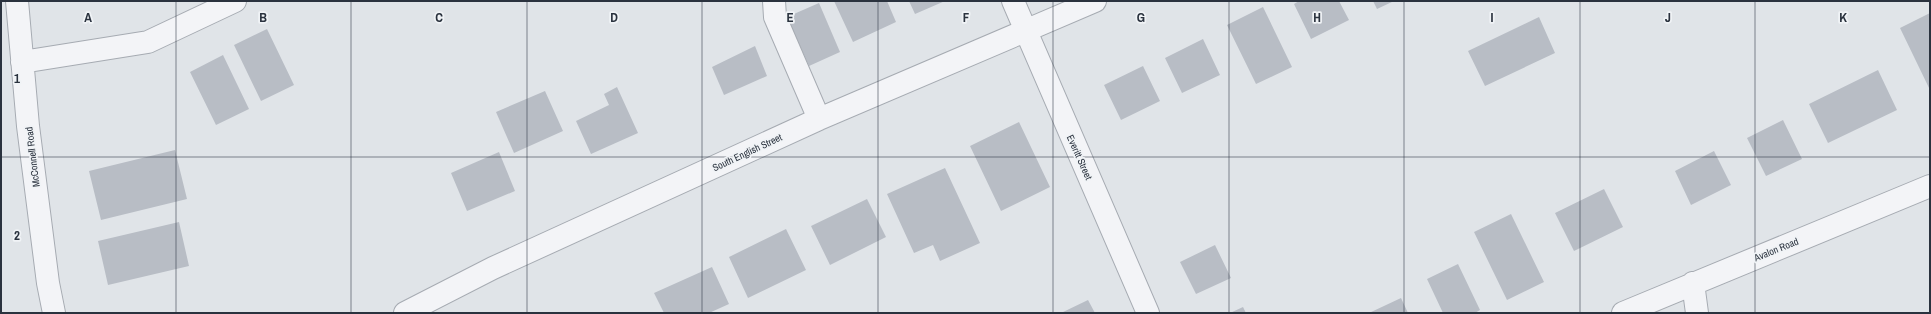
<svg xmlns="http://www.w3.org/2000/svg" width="1931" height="314" font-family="'Archivo Narrow',sans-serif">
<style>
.building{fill:#b8bdc5}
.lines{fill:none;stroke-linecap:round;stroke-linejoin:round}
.minor-casing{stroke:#a6abb2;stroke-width:24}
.minor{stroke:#f3f4f7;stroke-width:22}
.grid{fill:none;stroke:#2a323e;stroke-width:1;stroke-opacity:0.55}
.labels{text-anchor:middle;stroke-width:3.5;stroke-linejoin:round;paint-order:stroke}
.street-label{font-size:10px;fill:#2a323e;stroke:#f0f3f6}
.grid-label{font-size:13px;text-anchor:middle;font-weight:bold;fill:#2a323e;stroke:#f0f3f6;stroke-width:3.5;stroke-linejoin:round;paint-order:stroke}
</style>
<rect width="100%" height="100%" fill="#e0e4e8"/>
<path class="building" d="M834,1H887L896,22L853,42Z
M909,1H945L915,14Z
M1299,1H1339L1349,20L1311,39L1294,4Z
M1373,1H1394L1377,9Z
M819,3L840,52L809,66L787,17Z
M1263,7L1292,67L1256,84L1227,25Z
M1930,13V90L1900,28Z
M1539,17L1555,53L1485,86L1468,51Z
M267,29L294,85L261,101L234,45Z
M1203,39L1220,75L1182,93L1165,58Z
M755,46L767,76L724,95L712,67Z
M223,55L249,109L216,125L190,72Z
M1143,66L1160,101L1121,120L1104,85Z
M1878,70L1897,110L1828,143L1809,104Z
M617,87L638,133L591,154L576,121L609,105L604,94Z
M545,91L563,131L514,153L496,112Z
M1783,120L1802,159L1766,176L1747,138Z
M1019,122L1050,187L1001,211L970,146Z
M175,150L187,199L101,220L89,171Z
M1714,151L1731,185L1691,205L1675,171Z
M499,152L515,191L467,211L451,173Z
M945,168L980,243L940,261L933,245L914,253L887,194Z
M1604,189L1623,227L1574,251L1555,213Z
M867,199L886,237L830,265L811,226Z
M1511,214L1544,282L1507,300L1474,232Z
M179,222L189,266L108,285L98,241Z
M786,229L806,270L748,298L729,257Z
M1215,245L1231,278L1196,294L1180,262Z
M1458,264L1480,310L1475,313H1443L1427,279Z
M712,267L729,304L709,313H664L654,293Z
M1401,298L1408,313H1369Z
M1088,300L1095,313H1061Z
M1243,307L1246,313H1230Z"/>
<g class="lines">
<g class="minor-casing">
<path id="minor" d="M17,1L28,126L48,283L54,313
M774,1L775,17L819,119
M1013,1L1148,313
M22,62L148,42L235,1
M1693,283L1697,313
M405,313L493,268L819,119L1095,1
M1623,313L1930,186"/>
</g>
<use href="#minor" class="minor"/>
</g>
<path class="grid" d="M176,1V313M351,1V313M527,1V313M702,1V313M878,1V313M1053,1V313M1229,1V313M1404,1V313M1580,1V313M1755,1V313M1,157H1930"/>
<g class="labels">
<g class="street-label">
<text transform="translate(747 152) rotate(-25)" y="4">South English Street</text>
<text transform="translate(32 157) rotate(-97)" y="4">McConnell Road</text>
<text transform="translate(1080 157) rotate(66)" y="4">Everitt Street</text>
<text transform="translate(1776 249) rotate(-22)" y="4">Avalon Road</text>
</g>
</g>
<g class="grid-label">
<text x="88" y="22">A</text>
<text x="263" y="22">B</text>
<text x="439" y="22">C</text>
<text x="614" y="22">D</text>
<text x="790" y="22">E</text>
<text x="966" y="22">F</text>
<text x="1141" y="22">G</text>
<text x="1317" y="22">H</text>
<text x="1492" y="22">I</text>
<text x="1668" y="22">J</text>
<text x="1843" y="22">K</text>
<text x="17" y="83">1</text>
<text x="17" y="240">2</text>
</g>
<rect width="1931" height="314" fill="none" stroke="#2a323e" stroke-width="4"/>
</svg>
